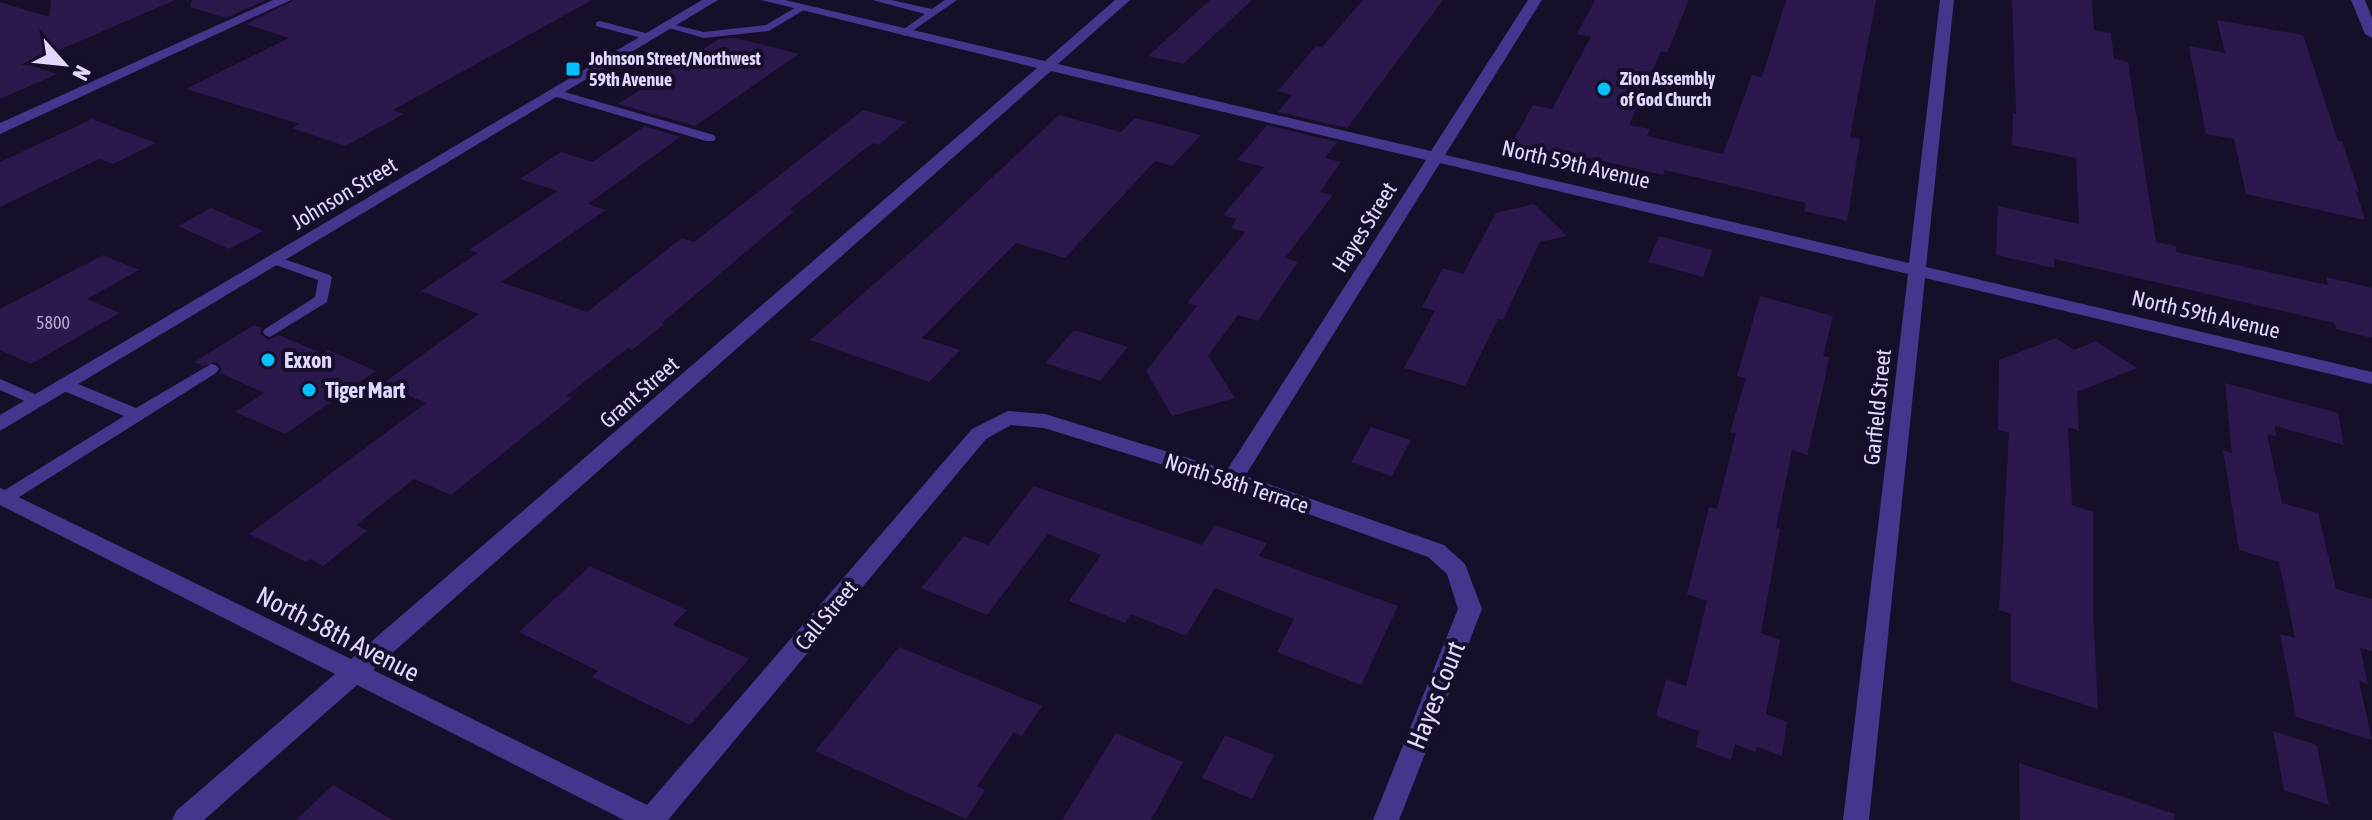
<svg xmlns="http://www.w3.org/2000/svg" width="2372" height="820" font-family="'Asap Condensed',sans-serif">
<style>
.building{fill:#2b184d}
.lines{fill:none;stroke-linecap:round;stroke-linejoin:round}
.service{fill:#46358d;fill-rule:evenodd}
.minor{fill:#46358d;fill-rule:evenodd}
.tertiary{fill:#46358d;fill-rule:evenodd}
.poi-dot{fill:#03c0ff;stroke:#170e2a;stroke-width:3}
.labels{text-anchor:middle;stroke-width:8;stroke-linejoin:round;paint-order:stroke}
.far-poi-label{font-size:18px;font-weight:bold;fill:#e2d7ff;stroke:#170e2a;text-anchor:start}
.number-label{font-size:18px;fill:#b4a7d2}
.street-label{font-size:22px;fill:#e2d7ff;stroke:#170e2a}
.poi-label{font-size:22px;font-weight:bold;fill:#e2d7ff;stroke:#170e2a;text-anchor:start}
.near-street-label{font-size:26px;fill:#e2d7ff;stroke:#170e2a}
</style>
<rect width="100%" height="100%" fill="#170e2a"/>
<path class="building" d="M51,0H175L27,64L57,74L0,99V2L49,17Z
M192,0H266L226,18L190,7Z
M294,0H592L393,110L404,114L345,146L292,128L300,124L186,89L289,38L246,24Z
M1210,0H1252L1183,64L1148,56Z
M1363,0H1443L1347,128L1278,112L1292,95L1278,91L1316,46L1322,47Z
M1595,0H1689L1667,53L1661,51L1629,125L1650,129L1647,136L1723,154L1752,75L1762,77L1786,0H1876L1850,137L1860,139L1847,221L1804,211L1806,203L1665,170L1663,175L1560,151L1558,155L1511,144L1533,105L1552,109L1591,37L1577,34Z
M2012,0H2092L2094,30L2111,33L2114,59L2128,62L2156,242L2176,246V252L2328,285L2326,277L2372,288V338L2336,329L2335,323L2054,259V268L1996,255L1998,206L2079,224L2076,158L2012,145L2013,114H2016Z
M2217,20L2303,35L2338,141H2342L2359,192L2356,191L2365,220L2246,194L2234,139L2206,134L2189,46L2225,53Z
M736,38L799,54L695,126L618,104L719,39Z
M863,110L906,122L879,145L874,143L861,152L789,210L794,211L662,323L664,324L632,350L628,348L566,396L572,398L451,495L414,479L356,525L367,531L323,566L310,559L306,562L249,534L426,403L382,384L479,314L421,291L478,253L469,250L558,191L520,179L561,152L592,162L645,126L680,137L588,204L606,210L501,282L587,312L682,238L694,242Z
M1059,115L1121,132L1135,118L1201,135L1172,166L1155,161L1065,258L1016,243L922,338L960,350L929,382L810,340L938,228Z
M92,119L156,143L113,164L99,159L0,207V162Z
M1267,125L1337,142L1325,158L1341,162L1320,192L1333,195L1285,258L1298,262L1258,321L1238,315L1208,356L1235,398L1172,416L1146,371L1197,306L1187,303L1245,232L1231,228L1237,219L1223,215L1264,167L1237,160Z
M1534,204L1567,236L1540,242L1503,320L1498,319L1465,386L1404,368L1435,311L1422,307L1443,268L1463,274L1496,213Z
M211,208L263,231L229,249L178,226Z
M1659,236L1713,250L1703,277L1648,262Z
M103,255L139,270L87,299L120,313L31,364L0,350V309Z
M1760,296L1833,316L1823,356L1829,357L1823,388L1807,455L1792,450L1776,528L1780,529L1761,633L1780,640L1766,714L1787,722L1782,756L1757,747L1755,752L1735,744L1731,760L1696,747L1699,731L1656,716L1666,679L1686,686L1707,601L1687,594L1709,507L1717,509L1736,433L1730,432L1746,378L1737,376Z
M254,325L262,328L260,334L269,340L279,335L323,354L328,350L376,371L285,434L235,412L264,393L220,373L222,369L217,362L202,366L194,362Z
M1074,330L1128,347L1100,381L1045,363Z
M2056,338L2074,350L2096,341L2137,368L2077,392L2079,431L2068,427L2072,505L2093,512V611L2098,709L2011,681V614L1999,610L2009,433L1998,430L1999,360Z
M2225,383L2338,413L2344,445L2275,426L2276,436L2267,434L2282,503L2318,513L2336,589L2372,599V651L2360,648L2368,684L2359,681L2372,740L2296,717L2280,634L2295,638L2279,562L2239,550L2223,450L2232,453Z
M1371,427L1411,440L1392,476L1351,462Z
M1034,486L1202,545L1215,525L1267,543L1259,556L1398,606L1361,685L1277,652L1294,619L1215,588L1186,636L1131,614L1125,623L1069,601L1101,555L1048,534L987,615L921,588L964,536L988,545Z
M590,566L687,610L673,625L749,659L690,725L592,677L598,671L519,632Z
M899,647L1042,706L1022,736L1014,732L977,786L985,790L966,819L815,751Z
M2273,731L2317,745L2329,805L2284,790Z
M1116,733L1183,762L1151,820H1062Z
M1225,735L1274,755L1252,799L1202,778Z
M2019,763L2175,814L2174,820H2020Z
M333,785L393,820H296Z"/>
<g class="lines">
<path class="service" d="M872,0H891L932,9L945,0H957L905,36L900,33L901,31L925,14Z
M798,6L807,8L769,31L704,38L662,26L667,23L704,32L766,25Z
M600,21L653,35L655,37L649,40L596,26V22Z
M554,89L714,135L716,138L714,141H706L550,95L548,93Z
M275,256L330,275L332,278L327,302L270,337L265,335L263,332L265,329L315,297L318,280L270,263L268,260L270,257Z
M211,364L216,365L219,369L216,373L11,502L0,503V493L124,416L59,389L57,385L59,381H71L136,408Z
M0,379L44,398L46,402L38,407L0,390Z"/>
<path class="minor" d="M273,0H291L0,134V123Z
M761,0H785L1045,61L1115,0H1130L1058,64L1431,151L1528,0H1542L1445,155L1909,263L1940,0H1954L1926,267L2372,372V384L1925,278L1869,820H1843L1908,274L1440,163L1245,476L1444,545L1465,564L1482,609L1399,820H1373L1458,609L1447,574L1428,557L1225,484L1044,428L1011,425L986,439L668,820H624L357,685L204,820H172L176,811L335,674L0,505V488L351,659L1037,68ZM1051,71L1426,160L1227,470L1045,414L1008,411L972,429L647,805L373,670Z
M2351,0H2365L2372,18V38L2365,34Z"/>
<path class="tertiary" d="M702,0H718L0,431V415Z"/>
</g>
<g class="poi-dot">
<rect x="565" y="61" width="16" height="16" rx="4"/>
<circle cx="1604" cy="89" r="8"/>
<circle cx="268" cy="360" r="8"/>
<circle cx="309" cy="390" r="8"/>
</g>
<g class="labels">
<g class="far-poi-label">
<text x="589" y="65">Johnson Street/Northwest<tspan x="589" dy="21">59th Avenue</tspan></text>
<text x="1620" y="85">Zion Assembly<tspan x="1620" dy="21">of God Church</tspan></text>
</g>
<g class="number-label">
<text x="53" y="329">5800</text>
</g>
<g class="street-label">
<text transform="translate(1576 164) rotate(13)" y="8">North 59th Avenue</text>
<text transform="translate(344 193) rotate(-31)" y="8">Johnson Street</text>
<text transform="translate(1364 227) rotate(-58)" y="8">Hayes Street</text>
<text transform="translate(2206 314) rotate(13)" y="8">North 59th Avenue</text>
<text transform="translate(639 392) rotate(-41)" y="8">Grant Street</text>
<text transform="translate(1877 407) rotate(-84)" y="8">Garfield Street</text>
<text transform="translate(1237 483) rotate(18)" y="8">North 58th Terrace</text>
<text transform="translate(826 615) rotate(-50)" y="8">Call Street</text>
</g>
<g class="poi-label">
<text x="284" y="368">Exxon</text>
<text x="325" y="398">Tiger Mart</text>
</g>
<g class="near-street-label">
<text transform="translate(338 634) rotate(27)" y="9">North 58th Avenue</text>
<text transform="translate(1436 695) rotate(-68)" y="9">Hayes Court</text>
</g>
</g>
<g transform="translate(64 64) rotate(117)" stroke="#170e2a" stroke-width="6" paint-order="stroke">
<path d="M0-6L14 30L0 20L-14 30Z" fill="#e2d7ff"/>
<text y="-12" font-size="22" font-weight="bold" text-anchor="middle" fill="#e2d7ff">N</text>
</g>
</svg>
